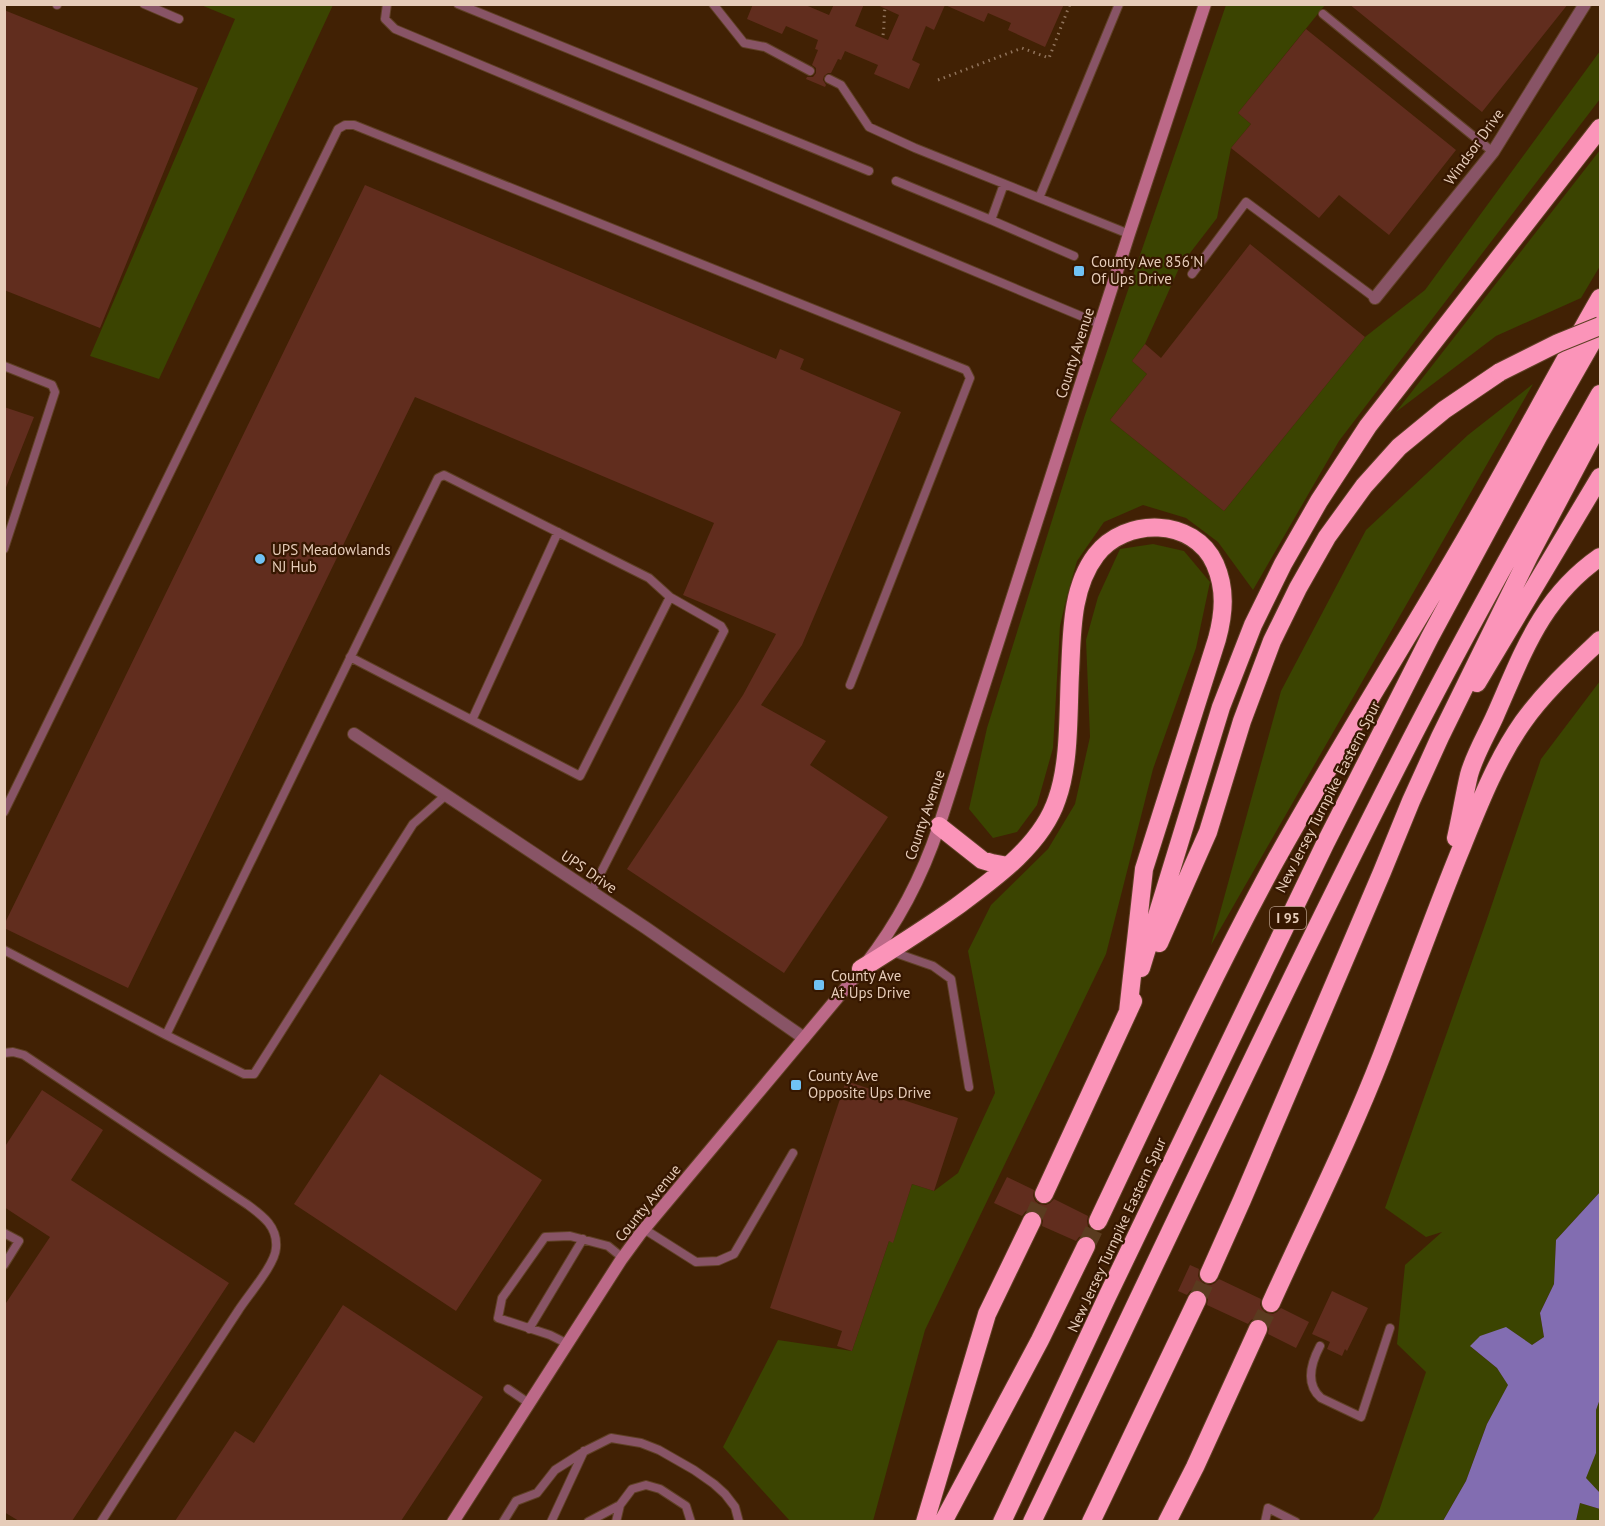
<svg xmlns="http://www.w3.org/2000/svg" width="1605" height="1526" font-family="'PT Sans',sans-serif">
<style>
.green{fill:#3b4401}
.water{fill:#826db1}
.building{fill:#612d1e}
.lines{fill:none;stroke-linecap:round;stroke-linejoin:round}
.highway-tunnel{stroke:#5a3b1f;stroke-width:18;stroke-dasharray:18 9;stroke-linecap:butt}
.lane-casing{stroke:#5f4025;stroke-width:10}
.street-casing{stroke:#5f4025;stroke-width:14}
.secondary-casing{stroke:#5f4025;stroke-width:14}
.highway-casing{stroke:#5f4025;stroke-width:20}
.path{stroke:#90735b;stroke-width:3;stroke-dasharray:1.5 4.5;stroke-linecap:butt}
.lane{stroke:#885466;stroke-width:8}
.street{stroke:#885466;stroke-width:12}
.secondary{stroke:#bc6988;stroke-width:12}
.highway{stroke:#fb94b9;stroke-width:18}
.highway-bridge-casing{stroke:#5f4025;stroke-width:20;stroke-linecap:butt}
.highway-bridge{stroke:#fb94b9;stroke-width:18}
.poi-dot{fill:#70c2f4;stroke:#361700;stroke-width:2}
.labels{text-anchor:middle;stroke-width:4.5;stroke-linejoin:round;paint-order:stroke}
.shield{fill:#361700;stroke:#b19682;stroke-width:1.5}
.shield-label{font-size:14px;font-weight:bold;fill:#e6ccb9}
.street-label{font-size:15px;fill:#e6ccb9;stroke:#361700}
.poi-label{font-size:15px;fill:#e6ccb9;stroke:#361700;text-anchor:start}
</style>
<rect width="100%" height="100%" fill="#412104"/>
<path class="green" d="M201,5H333L159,379L90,356L235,19Z
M1226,5H1325L1238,113L1251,124L1231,148L1217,218L1180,266L1145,344L1132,361L1147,374L1110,420L1224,511L1365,337L1425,290L1600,51V99L1339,441L1253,590L1218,542L1186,518L1143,505L1104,522L1077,561L1067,596L1060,626L1053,748L1037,805L1017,832L993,838L969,809L987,728L1084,418Z
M1600,150V266L1581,298L1496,336L1396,412Z
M1533,384L1211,945L1281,691L1366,530L1468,435Z
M1153,544L1184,551L1210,582L1196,648L1153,769L1106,954L925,1330L873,1521H790L723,1447L778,1340L852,1351L889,1241L893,1242L912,1184L934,1191L958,1173L995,1093L968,951L991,905L1048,849L1075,804L1090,737L1086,640L1098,597L1120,549Z
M1600,681V1192L1556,1240L1554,1284L1540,1313L1544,1337L1532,1345L1471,1347L1497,1368L1509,1385L1487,1424L1466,1481L1443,1521L1371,1522L1379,1511L1426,1372L1397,1344L1405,1265L1442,1232L1426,1237L1385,1208L1486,922L1541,759Z
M1600,1399V1493L1585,1478L1596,1453V1410Z
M1580,1503L1600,1509V1521L1576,1522Z"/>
<path class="water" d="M1600,1192V1399L1596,1410V1453L1586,1478L1600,1493V1509L1580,1503L1576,1521H1443L1466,1481L1487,1424L1508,1385L1497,1368L1470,1346L1480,1336L1506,1327L1532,1345L1544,1337L1540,1313L1554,1284L1556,1240Z"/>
<path class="building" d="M753,4H803L829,15L834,4H864L855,26L888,40L899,15L875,4H1064L1045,47L1008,30L1011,23L988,13L984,22L945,5L934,30L926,26L912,60L920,64L909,89L874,74L878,65L845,51L841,60L838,59L831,73H828L824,76L823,80L826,85L825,87L806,79L807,77H813L816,73V68L812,65L818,50L815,49L818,40L786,26L782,34L747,19Z
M1349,4H1568L1482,112Z
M4,10L198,88L100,328L4,290Z
M1306,29L1456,150L1389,235L1339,195L1319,218L1231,148L1251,124L1238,113Z
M365,185L776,359L780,349L804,359L800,369L901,412L802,645L761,705L826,741L810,765L888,817L784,973L627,869L743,695L776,634L683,595L714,523L415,397L128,988L4,928V925Z
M1250,244L1365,337L1224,511L1110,420L1147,374L1132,361L1145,344L1161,358Z
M4,407L34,417L5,490L4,489Z
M380,1074L542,1180L456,1311L294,1204Z
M846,1081L958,1118L934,1191L912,1184L893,1243L889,1241L852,1351L837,1346L842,1331L770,1308Z
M42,1090L103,1130L71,1180L229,1283L72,1521H19L4,1512V1306L50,1237L4,1207V1148Z
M1007,1177L1034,1190L1033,1196L1035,1201L1039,1204L1046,1205L1050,1203L1054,1199L1088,1216L1087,1221L1088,1227L1096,1232L1093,1238L1085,1235L1079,1237L1076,1241L1042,1226L1043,1221L1042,1215L1036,1211L1032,1210L1026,1211L1022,1216L994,1203Z
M1190,1265L1199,1269L1198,1276L1200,1280L1204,1284L1211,1285L1215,1283L1219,1279L1261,1299L1260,1305L1262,1309L1266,1313L1273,1314L1277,1312L1281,1308L1309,1322L1296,1348L1268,1334L1269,1327L1267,1323L1263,1319L1256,1318L1251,1320L1248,1324L1207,1305L1208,1299L1207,1294L1202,1290L1196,1289L1190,1291L1187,1295L1178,1291Z
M1332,1291L1368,1308L1347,1351L1345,1349L1342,1356L1327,1349L1330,1342L1312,1334Z
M343,1305L483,1397L401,1521H175L235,1431L254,1443Z"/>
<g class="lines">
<path class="highway-tunnel" d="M1032,1221L1044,1194
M1086,1246L1098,1221
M1197,1300L1209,1274
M1258,1329L1271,1303"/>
<g class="lane-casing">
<path id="lane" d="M144,4L179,19
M387,4L385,19L395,29L1100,324
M458,4L869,171
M713,4L744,43L765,47L810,71
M57,5V4
M1323,14L1493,152
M829,79L841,85L869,127L915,148L1129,234
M896,181L991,220
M1004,184L991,220L1074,256
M1039,198L1119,4
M1192,274L1246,202L1375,298
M4,366L52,385L55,392L4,549
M350,657L580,776L670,597
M472,720L558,532
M4,812L338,129L345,125H354L966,370L970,378L850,685
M4,950L166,1035L244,1074H254L413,824L446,795
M890,951L933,966L951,979L969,1087
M166,1035L438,478L444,475L649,578L670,597L721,626L724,631L591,892
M4,1053L13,1052L24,1055L248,1205C263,1216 278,1227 276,1248C275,1265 248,1295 238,1311C192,1381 146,1451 101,1522
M644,1229L696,1262L718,1261L734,1254L793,1153
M4,1233L19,1241L4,1265
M529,1329L583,1239
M568,1344L550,1335L498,1318L502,1298L545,1237L570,1236L608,1246L623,1258
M1320,1346C1311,1363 1305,1384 1321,1398L1361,1417L1390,1328
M508,1389L530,1404
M503,1522L516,1501L537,1493L555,1470L585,1451L611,1438L641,1443L659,1450L694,1470L714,1484L725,1494L735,1507L739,1522
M551,1522L584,1451
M588,1522L620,1505
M616,1522L620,1505L632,1489L646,1485L660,1489L686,1506L691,1522
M1265,1522L1268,1508L1296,1522"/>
</g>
<g class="street-casing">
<path id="street" d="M1375,298L1493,152L1585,4
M354,734L646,928L804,1038"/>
</g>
<g class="secondary-casing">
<path id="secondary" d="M453,1522L621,1260L640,1234L865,965C898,923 922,877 939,826L1129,234L1205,4"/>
</g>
<g class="highway-casing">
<path id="highway" d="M1477,683L1600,477
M939,826L982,860L992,863L1008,866
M1456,838C1461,817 1464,796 1469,775C1474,756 1487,734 1495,716C1523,653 1541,598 1600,557
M1159,943L1208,832L1242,721L1272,641L1298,588L1327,537L1364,486L1399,447L1444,410L1500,372
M1141,968L1221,707L1253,625L1283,564L1319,501L1368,426L1600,128
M861,969C893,949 925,929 956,907C994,879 1042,845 1057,799C1070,763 1068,712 1070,673C1072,633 1071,588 1096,555C1125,517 1194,517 1215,564C1226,589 1224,613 1217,639L1144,869L1128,1012
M1044,1194L1133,1001
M1098,1221C1155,1101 1210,981 1273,865C1330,762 1393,662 1453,560C1504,474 1550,385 1600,298
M1209,1274L1242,1200L1382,872L1411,801L1440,737L1529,556L1600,422
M1271,1303C1308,1221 1349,1140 1382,1055C1409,985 1434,914 1463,844C1480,802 1497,759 1523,722C1545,691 1573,666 1600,640
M925,1522L987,1314L1032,1221
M943,1522L1040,1340L1086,1246
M1002,1522L1107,1297L1325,844L1430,637L1539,435L1600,328
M1032,1522C1154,1268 1272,1012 1400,761C1463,637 1532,515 1600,394
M1091,1522L1197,1300
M1167,1522L1195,1467L1258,1329"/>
</g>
<path class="path" d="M883,35C885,24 883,15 886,4
M938,80L1022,48L1049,58L1070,4"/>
<use href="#lane" class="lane"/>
<use href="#street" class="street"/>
<use href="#secondary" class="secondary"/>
<use href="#highway" class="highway"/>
<g class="highway-bridge-casing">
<path id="highway-bridge" d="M1500,372L1558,343L1600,326"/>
</g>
<use href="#highway-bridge" class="highway-bridge"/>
</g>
<g class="poi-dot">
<rect x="1073" y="265" width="12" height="12" rx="3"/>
<circle cx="260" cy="559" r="6"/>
<rect x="813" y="979" width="12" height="12" rx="3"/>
<rect x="790" y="1079" width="12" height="12" rx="3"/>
</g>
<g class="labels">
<rect class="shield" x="1270" y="907" width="36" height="22" rx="4.5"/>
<g class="shield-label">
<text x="1288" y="923">I 95</text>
</g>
<g class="street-label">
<text transform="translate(1474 147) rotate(-54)" y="5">Windsor Drive</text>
<text transform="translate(1075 353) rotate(-72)" y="5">County Avenue</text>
<text transform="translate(1328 797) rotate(-63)" y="5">New Jersey Turnpike Eastern Spur</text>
<text transform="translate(925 815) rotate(-71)" y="5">County Avenue</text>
<text transform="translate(589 872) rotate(34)" y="5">UPS Drive</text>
<text transform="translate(648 1203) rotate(-51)" y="5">County Avenue</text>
<text transform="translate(1117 1235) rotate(-65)" y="5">New Jersey Turnpike Eastern Spur</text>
</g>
<g class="poi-label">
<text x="1091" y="267">County Ave 856'N<tspan x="1091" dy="17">Of Ups Drive</tspan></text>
<text x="272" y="555">UPS Meadowlands<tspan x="272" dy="17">NJ Hub</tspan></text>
<text x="831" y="981">County Ave<tspan x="831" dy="17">At Ups Drive</tspan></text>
<text x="808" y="1081">County Ave<tspan x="808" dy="17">Opposite Ups Drive</tspan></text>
</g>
</g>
<rect width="1605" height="1526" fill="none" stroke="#e6ccb9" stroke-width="12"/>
</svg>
